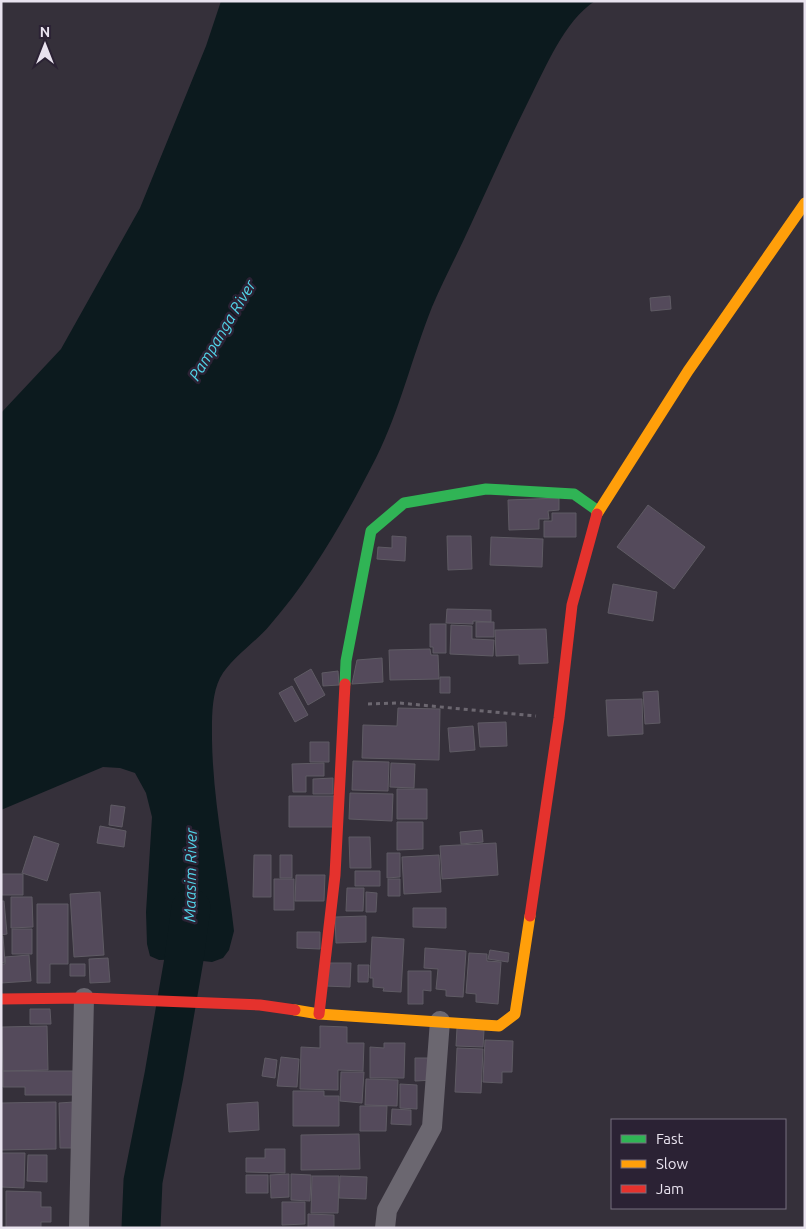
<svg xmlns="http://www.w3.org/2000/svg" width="806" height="1229" font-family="Ubuntu,sans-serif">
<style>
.water{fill:#0c1a1e}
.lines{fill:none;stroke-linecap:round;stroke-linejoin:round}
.river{stroke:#0c1a1e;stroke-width:39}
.building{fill:#544a5b;stroke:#5f5b64}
.path{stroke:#6c6770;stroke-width:3;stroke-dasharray:4 4;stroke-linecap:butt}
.street{stroke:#6b6770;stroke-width:20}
.fast{stroke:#30b455;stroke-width:11}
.slow{stroke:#ff9f0a;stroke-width:11}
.jam{stroke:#e5322d;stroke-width:11}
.labels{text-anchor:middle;stroke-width:5;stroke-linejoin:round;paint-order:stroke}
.water-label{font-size:16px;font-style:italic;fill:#52d4e8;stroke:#2b2234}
</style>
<rect width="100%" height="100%" fill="#35303a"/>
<path class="water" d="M221,1H595C564,21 546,67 529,100C509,140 491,181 472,222C459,251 444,279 432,307C412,357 400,410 376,458C347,515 312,577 270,625C255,643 231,658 220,678C211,696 212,721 212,740C213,804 227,867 234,931L229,950L223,958L212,962L184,959L159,960L150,956L147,944L146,912L152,817L146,793L135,773L120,768L103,767L1,810V413L61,349L140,208L206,46Z"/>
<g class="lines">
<path class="river" d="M141,1228L143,1181L164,1075L184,959L191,908"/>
</g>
<path class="building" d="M670,296L671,309L651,311L650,298Z
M559,498V510L548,511L549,519H539V529L509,530L508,500Z
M648,505L705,547L674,589L617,547Z
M552,513H576V537H544V521H552Z
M392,536L406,537L405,561L377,559L378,547L392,548Z
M447,536H471L472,569L448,570Z
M491,537L543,539L542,567L490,565Z
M613,584L657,592L653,621L608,613Z
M447,609L491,610V622L473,621V624L446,623Z
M476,622H494V637H476Z
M430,624H446V653H433V647H430Z
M451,625L472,626V639L494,640L493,656L450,654Z
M546,629L548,663L519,664V655L496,656L495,630Z
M430,649L431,655H438L439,679L390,680L389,650Z
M382,658L383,682L352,684L357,660Z
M311,669L325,695L308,705L294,679Z
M338,671L339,685L323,686L322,673Z
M440,677H450V693H440Z
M292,686L308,715L295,722L279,693Z
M658,691L660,723L645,724L643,692Z
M642,699L643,734L608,736L606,700Z
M398,708L440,709L439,760L362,758L363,725L397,726Z
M506,722L507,746L480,747L478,723Z
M473,726L475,750L450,752L448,728Z
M310,742H329V762H310Z
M353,761L389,762L388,791L352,790Z
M324,763V776H306V792H293L292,764Z
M391,763L415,764L414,788L390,787Z
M333,778V794H313V779Z
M397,789H427V819H397Z
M350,793L393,794L392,821L349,819Z
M289,796H335V827H289Z
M111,805L125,807L122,827L109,825Z
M397,822H423V849L397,850Z
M100,826L126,831L124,847L97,843Z
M482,830L483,842L461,844L460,832Z
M34,836L59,844L47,881L22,873Z
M349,837H370L371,868H350Z
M496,843L498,875L442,879L440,846Z
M387,853H400V877L387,878Z
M254,855H271V897H253Z
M280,855H292V878H280Z
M439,855L441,892L404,894L402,857Z
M355,871H380V886H355Z
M2,874H23V895H2Z
M296,875H325L324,901H295Z
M274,879H294V910H274Z
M388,879H400V896H388Z
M347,888H364L363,911H346Z
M100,892L104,955L74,957L70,894Z
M366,892L377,893L376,912H366Z
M11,897H32L33,927L11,928Z
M1,901H4L7,934L1,935Z
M37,904H68V964H50V983H37Z
M413,908H446V928L413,927Z
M366,916V942L336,943L335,917Z
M12,929H32V954H12Z
M297,932H320V949L297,948Z
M1,936H3L5,962L1,963Z
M372,937L404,939L401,992L383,991L384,988L373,987V978H370Z
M425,948L466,951L463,997L446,996V990L436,989L438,969L424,968Z
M490,950L509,953L508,962L488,959Z
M469,953L487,954V961L501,962L498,1004L476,1002V994L466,993Z
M29,955L31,981L1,983V964H5V957Z
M108,958L110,982L90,983L89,959Z
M326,963H351L350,987L325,986Z
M70,964H85V976H70Z
M358,965H369L368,982H358Z
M408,971H431V991L423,990V1004H408Z
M30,1009H50L51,1024H30Z
M47,1026L48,1070L3,1071L2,1027Z
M320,1026L347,1027V1043H364L363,1071L338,1070V1090L300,1089L301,1047L320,1048Z
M457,1028L484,1030L483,1047L456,1046Z
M485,1040L513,1041L512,1072H502V1083L483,1082Z
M384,1043H405L404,1078H370V1047L384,1048Z
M457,1048L483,1049L481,1093L455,1092Z
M281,1057L299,1059L297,1087L277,1086Z
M265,1058L277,1060L275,1078L262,1076Z
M415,1058H433L434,1080L415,1081Z
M3,1071H73V1095H25V1087H3Z
M341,1072H364L362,1103L340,1101Z
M366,1079L398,1080L397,1106L365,1105Z
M400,1084L417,1085V1109L400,1108Z
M293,1091H324V1096H339V1126H293Z
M56,1102V1149L1,1150V1103Z
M74,1102L75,1148H60L59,1103Z
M258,1102L259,1130L229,1132L227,1104Z
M360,1106H387L386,1131H360Z
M392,1109L411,1110V1125L391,1124Z
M359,1134L360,1169L301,1170V1135Z
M265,1149H285V1173L246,1172V1158H265Z
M1,1153H25L24,1188L1,1187Z
M28,1155H47V1182L27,1181Z
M289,1174V1197L271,1198L270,1175Z
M291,1174L311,1175L310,1201L291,1200Z
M246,1175H268V1193H246Z
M312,1176H339L338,1213H311Z
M340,1176L367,1177L366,1199L339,1198Z
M6,1191L41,1192V1207H51V1222H41V1228H6Z
M282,1202H305V1224L282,1225Z
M308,1214L334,1215V1228H308Z"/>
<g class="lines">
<path class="path" d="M368,704L399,703L536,716"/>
<path class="street" d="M79,1228L84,998
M385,1228L387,1210L432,1127L440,1021"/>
<path class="fast" d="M345,684L346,661L371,531L404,503L486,489L574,494L598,511"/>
<path class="slow" d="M597,514L688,371L805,203
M295,1010L319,1014L499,1026L515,1014L530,916"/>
<path class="jam" d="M530,916L559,718L572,605L597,514
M1,999L84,998L260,1005L295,1010
M319,1014L335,875L345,684"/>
</g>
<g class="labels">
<g class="water-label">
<text transform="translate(222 330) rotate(-59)" y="6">Pampanga River</text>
<text transform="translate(190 875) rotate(-89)" y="6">Maasim River</text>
</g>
</g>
<rect width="806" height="1229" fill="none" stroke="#e9e3ef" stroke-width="5"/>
<rect x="611" y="1119" width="175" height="90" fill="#2b2234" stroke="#776f7f"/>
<rect x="621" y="1135" width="25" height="8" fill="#30b455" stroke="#776f7f"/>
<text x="656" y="1144" font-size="15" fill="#e9e3ef">Fast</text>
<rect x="621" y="1160" width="25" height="8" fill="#ff9f0a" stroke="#776f7f"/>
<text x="656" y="1169" font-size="15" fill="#e9e3ef">Slow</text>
<rect x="621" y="1185" width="25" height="8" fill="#e5322d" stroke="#776f7f"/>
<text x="656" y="1194" font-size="15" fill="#e9e3ef">Jam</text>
<g transform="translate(45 45)" stroke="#2b2234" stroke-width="4" paint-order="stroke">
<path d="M0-4L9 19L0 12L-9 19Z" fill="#e9e3ef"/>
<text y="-8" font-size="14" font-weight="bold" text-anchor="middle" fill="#e9e3ef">N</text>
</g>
</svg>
